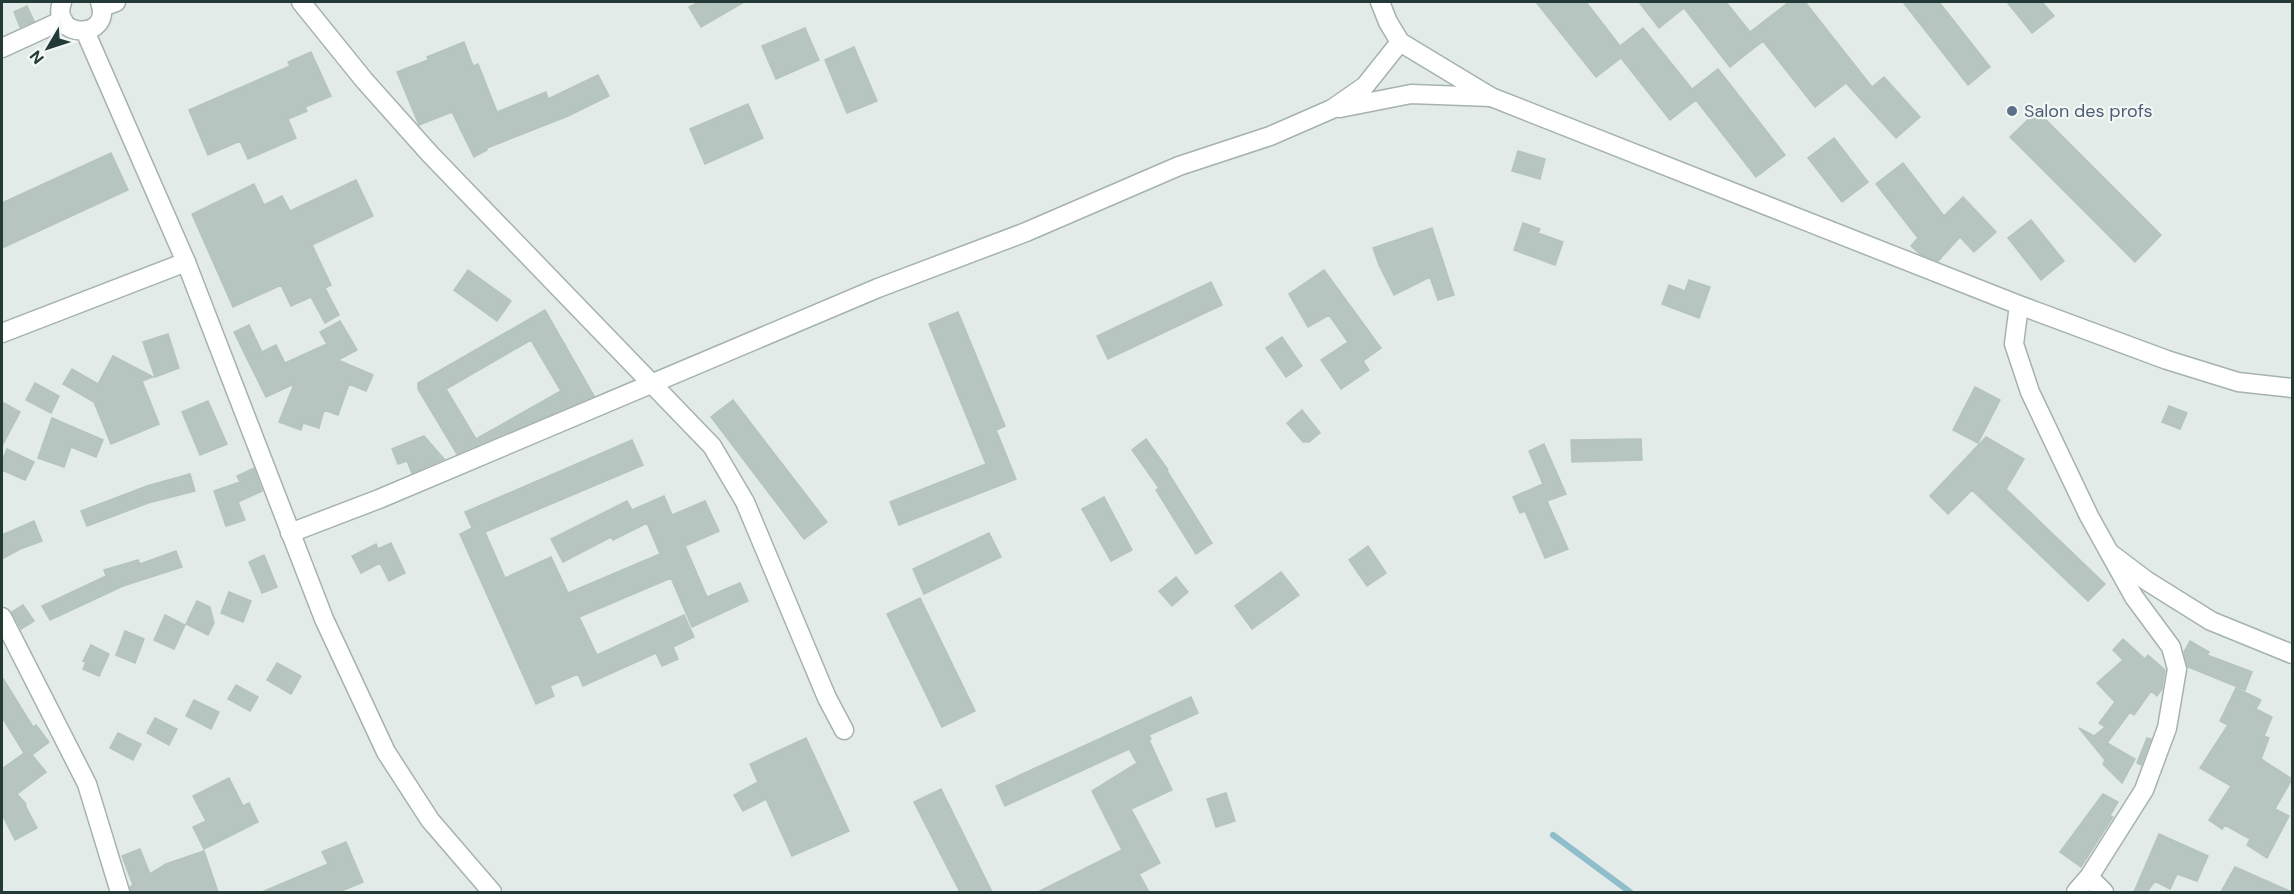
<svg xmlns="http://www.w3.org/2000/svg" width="2294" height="894" font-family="'DM Sans',sans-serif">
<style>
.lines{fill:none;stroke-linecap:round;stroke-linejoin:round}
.stream{stroke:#8ebdcb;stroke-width:6}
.building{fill:#b7c5c0;stroke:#b5c4bf;stroke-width:1.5;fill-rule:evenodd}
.minor-casing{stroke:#a5b2ae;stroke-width:21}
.tertiary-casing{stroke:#a5b2ae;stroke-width:21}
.minor{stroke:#fff;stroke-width:18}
.tertiary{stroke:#fff;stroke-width:18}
.service-dot{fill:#5c6f8a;stroke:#f2f8f5;stroke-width:2}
.labels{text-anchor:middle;stroke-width:4.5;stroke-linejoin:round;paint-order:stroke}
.service-label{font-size:18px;fill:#4e5e75;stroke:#f2f8f5;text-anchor:start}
</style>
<rect width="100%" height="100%" fill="#e2ebe7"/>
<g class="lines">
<path class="stream" d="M1553,835L1630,892"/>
</g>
<path class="building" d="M699,2H744L701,27L689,7Z
M1536,2H1586L1620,46L1643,28L1692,89L1718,69L1785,155L1756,177L1696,100L1670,120L1621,58L1596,77Z
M1639,2H1726L1750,32L1789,2H1805L1872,87L1884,77L1920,117L1896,138L1846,83L1815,107L1763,41L1730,67L1684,8L1659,28Z
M1903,2H1939L1990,67L1968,85Z
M2007,2H2042L2054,16L2032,33Z
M27,6L34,21L20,27L14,12Z
M805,28L819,60L776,79L762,46Z
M464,42L473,66L478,64L497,112L546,92L548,99L598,75L609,96L568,116L487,148V150L474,157L452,112L419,125L397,72L428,60L427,57Z
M854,47L877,101L847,113L825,60Z
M311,52L331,96L305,107L307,111L288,119L296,138L248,159L240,141L208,155L189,110L290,66L288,62Z
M748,104L763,138L705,164L690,129Z
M2037,111L2161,235L2135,262L2010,137Z
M1834,138L1868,182L1842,202L1808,158Z
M1518,151L1545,159L1540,179L1512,171Z
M111,153L128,190L2,248V203Z
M1903,163L1944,216L1963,197L1996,232L1974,252L1960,237L1938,261L1920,254L1911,246L1918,238L1876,184Z
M356,180L373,216L312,245L331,285L325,288L339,315L325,323L311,297L291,306L281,285L233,307L192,214L254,184L264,205L282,196L290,211Z
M2031,220L2064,261L2041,280L2008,238Z
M1523,223L1540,229L1538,233L1563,242L1555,265L1514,250Z
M1432,228L1454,295L1438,300L1430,277L1394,295L1379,265L1373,248Z
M468,270L511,301L497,321L454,290Z
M1324,270L1381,348L1363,361L1369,370L1341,389L1321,360L1348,342L1329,315L1308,327L1289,294Z
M1689,280L1710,287L1699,318L1662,304L1669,285L1685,291Z
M1211,282L1222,305L1108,359L1097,336Z
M545,310L594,396L457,454L418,389V383ZM531,340L561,391L476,439L446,389Z
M958,312L1005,426L996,430L1016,479L899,525L890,502L986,464L929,324Z
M340,321L357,350L338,360L373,375L366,391L349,384L338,415L324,410L319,428L303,423L301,430L279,422L294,384L266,397L234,332L249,325L262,352L276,345L285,363L327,344L320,332Z
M168,334L179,368L155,377L143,342Z
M1282,337L1302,366L1286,377L1266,348Z
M113,356L153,377L142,381L159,424L111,444L94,402L63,384L72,369L98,384Z
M35,383L59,396L51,413L26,400Z
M1975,387L2000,400L1978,443L1953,430Z
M733,400L827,522L804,539L711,417Z
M208,401L227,444L200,455L182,412Z
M2,402L20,412L2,446Z
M2169,406L2187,413L2180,429L2162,422Z
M1302,410L1320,433L1309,442H1303L1287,423Z
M52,418L103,440L96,457L71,447L64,467L38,458Z
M424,436L444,459L412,473L407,461L398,464L392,449Z
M1986,437L2024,459L2006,489L2105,584L2088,601L1972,490L1948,514L1930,496Z
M1146,439L1168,470L1167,471L1212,543L1196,554L1156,490L1159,488L1132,450Z
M1641,439L1642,460L1572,462L1571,440Z
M632,440L643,465L485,532L505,578L551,557L568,593L660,554L647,523L613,540L611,537L563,562L551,539L627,501L632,510L664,496L672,515L705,501L719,531L685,546L707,597L740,583L748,601L692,627L671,578L579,617L597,655L684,615L694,637L673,647L678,659L662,666L656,653L583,686L578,674L550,686L554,696L536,704L460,534L472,528L465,512Z
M1544,444L1566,494L1547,501L1568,549L1545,558L1525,511L1520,513L1513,497L1543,484L1529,451Z
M7,449L34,462L25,480L2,470V461Z
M254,468L262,491L238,502L245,520L226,526L214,491L240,482L237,476Z
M190,474L195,491L148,503L87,526L81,511L147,486Z
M1104,497L1132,550L1111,561L1082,509Z
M34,521L42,541L20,549L2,559V535Z
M989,533L1001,557L924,594L913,569Z
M391,543L405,573L389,581L380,563L361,573L352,556L376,544L378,549Z
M1368,546L1386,573L1367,586L1349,560Z
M176,551L182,567L123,586L50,620L42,606L106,576L104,570L138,560L140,564Z
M264,555L277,587L262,593L249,562Z
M1281,572L1299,595L1252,629L1235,606Z
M1176,577L1188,592L1172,606L1159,591Z
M229,592L251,601L243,622L221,613Z
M920,598L975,711L942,727L887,614Z
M197,601L210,607L214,623L208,635L186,624Z
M23,605L34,621L21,629L12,612Z
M165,615L185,625L174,649L154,640Z
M125,631L144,639L135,663L116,655Z
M2123,639L2145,659L2148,655L2165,670L2162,689L2157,696L2151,691L2134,715L2130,712L2107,743L2135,759L2122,783L2103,764L2105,760L2079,728L2094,736L2105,727L2099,723L2115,702L2097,683L2123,660L2113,650Z
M2190,641L2209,652L2207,655L2252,672L2245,690L2188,667L2184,652Z
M91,645L109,654L99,676L83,669L86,662L83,661Z
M277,663L301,676L291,694L267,680Z
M2,677L33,727L36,725L49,742L32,755L46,772L17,794L26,804L25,805L37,828L15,840L2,814V769L24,753L2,717Z
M236,685L258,697L250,711L228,699Z
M2236,688L2261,700L2256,709L2272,717L2264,736L2269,738L2261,759L2292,779L2275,809L2289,816L2267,858L2247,845L2250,839L2225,825L2222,829L2209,820L2231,786L2200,768L2228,725L2220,721Z
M1191,697L1198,713L1149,735L1151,739L1149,740L1172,790L1131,809L1160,863L1139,874L1149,892H1038L1122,850L1092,791L1137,763L1129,749L1005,806L996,786Z
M194,700L219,712L211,729L186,716Z
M155,718L177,729L169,745L147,733Z
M118,733L141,744L133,760L110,748Z
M806,738L849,831L792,856L766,799L743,811L734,795L758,782L750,764Z
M2147,738L2151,739L2141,765L2137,763Z
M229,778L243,806L249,803L258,822L204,849L193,827L206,821L193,796Z
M941,789L992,892H960L914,802Z
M1226,793L1235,821L1216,827L1207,799Z
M2103,794L2118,802L2110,816L2113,817L2081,867L2060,852Z
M2159,834L2208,856L2197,881L2177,874L2170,889L2155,881L2147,892H2134Z
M346,842L363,882L339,892H262L328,864L322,852Z
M140,849L150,874L166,864L204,851L218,892H131L130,887L133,885L122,856Z
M2235,867L2292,892H2221Z"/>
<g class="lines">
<g class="minor-casing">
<path id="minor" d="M301,2L364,80L430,154L712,446L745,502L827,698L844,730
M102,7L116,2
M2,48L63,20
M1340,108L1411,94L1491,97
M2,333L186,262
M290,533L379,499L878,288L1026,232L1179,166L1270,136L1332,109L1365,86L1400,42
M2110,553L2147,581L2211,621L2292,654
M2,617L87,784L120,892
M2089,877L2104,892"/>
</g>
<g class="tertiary-casing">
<path id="tertiary" d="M62,2C49,40 114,40 100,2
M1380,2L1388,22L1400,42L1491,97L2019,305L2167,360L2238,382L2292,388
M85,31L186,262L324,619L386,752L430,820L492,892
M2019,305L2014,344L2030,392L2089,516L2134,597L2171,647L2177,669L2167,728L2144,790L2089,877L2076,892"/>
</g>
<use href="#minor" class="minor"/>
<use href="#tertiary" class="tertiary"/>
</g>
<circle class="service-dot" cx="2012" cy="111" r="6"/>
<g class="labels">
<g class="service-label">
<text x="2024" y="117">Salon des profs</text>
</g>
</g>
<rect width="2294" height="894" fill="none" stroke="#233a36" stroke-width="6"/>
<g transform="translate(48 48) rotate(231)" stroke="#f2f8f5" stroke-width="4.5" paint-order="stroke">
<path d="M0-4.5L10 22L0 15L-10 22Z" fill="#233a36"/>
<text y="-9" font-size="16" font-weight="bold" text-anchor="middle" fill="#233a36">N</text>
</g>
</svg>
